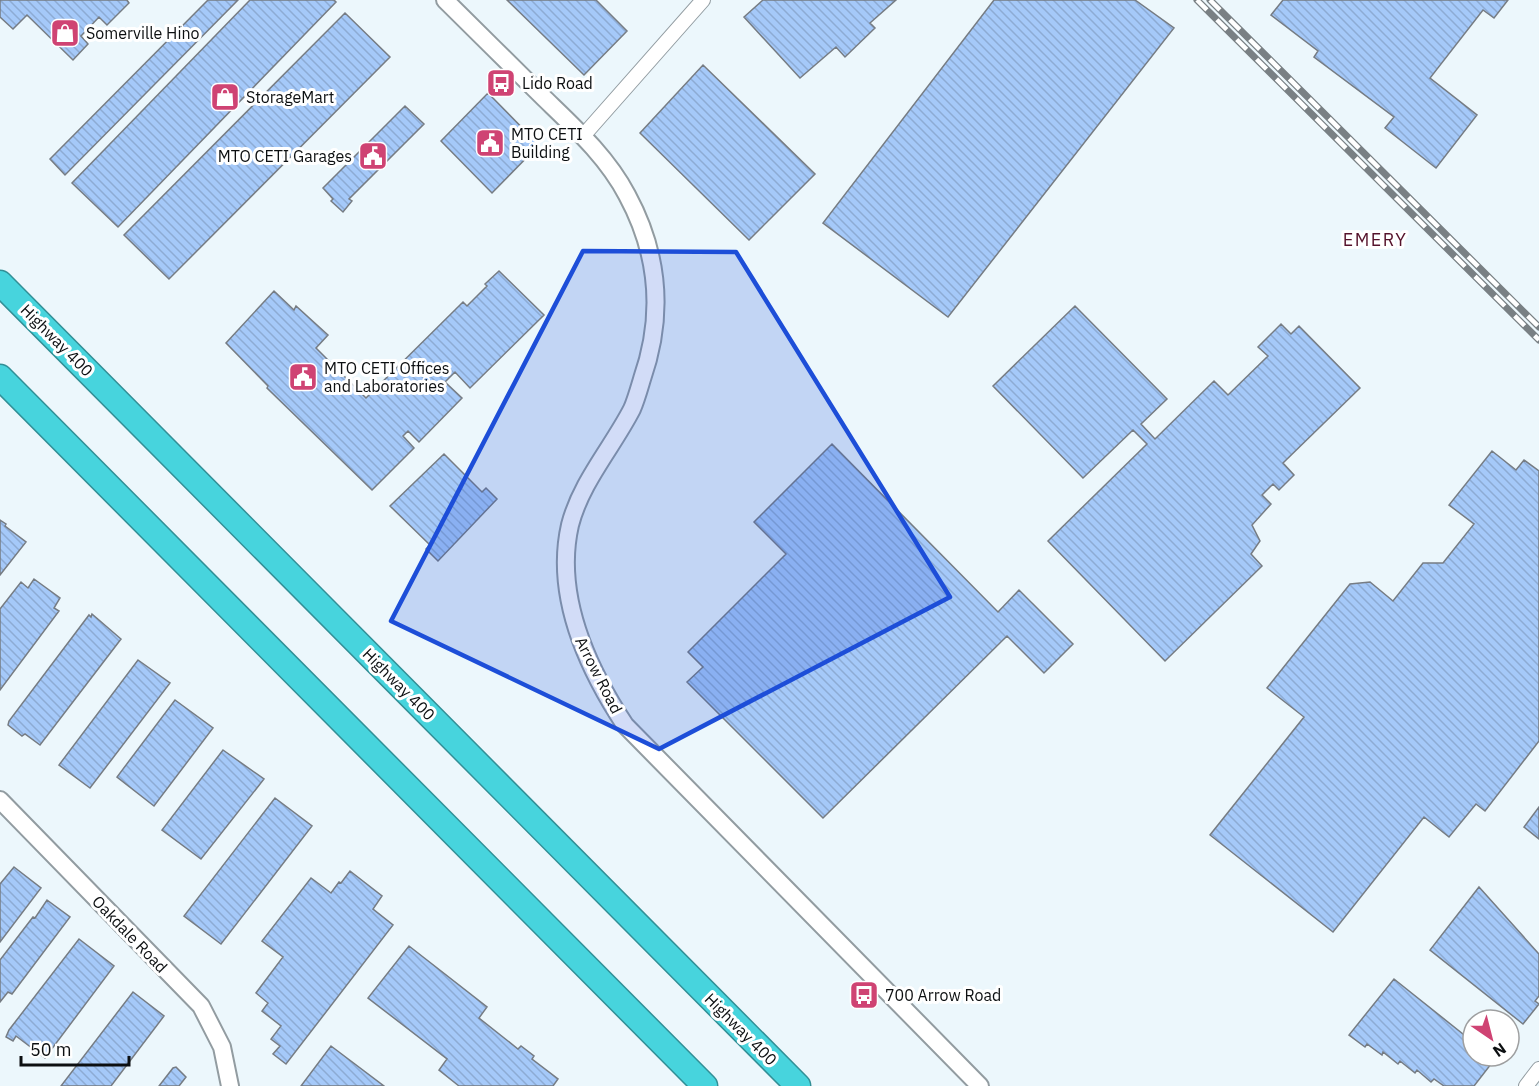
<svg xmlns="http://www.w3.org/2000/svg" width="1539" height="1086" font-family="'IBM Plex Sans',sans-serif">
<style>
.building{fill:url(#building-back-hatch);stroke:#767c83;stroke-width:1.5}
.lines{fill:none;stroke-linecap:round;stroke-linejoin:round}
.minor-casing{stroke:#929ca1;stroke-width:16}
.tertiary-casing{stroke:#929ca1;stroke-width:20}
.motorway-casing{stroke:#328f96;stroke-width:27}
.minor{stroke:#fff;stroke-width:14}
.tertiary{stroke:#fff;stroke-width:16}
.motorway{stroke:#47d4dd;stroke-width:24}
.rail-casing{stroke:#798084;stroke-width:7}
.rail{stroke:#fff;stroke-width:4.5;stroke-dasharray:14;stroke-linecap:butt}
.marked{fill:#1d4ed8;fill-opacity:0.2;stroke:#1d4ed8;stroke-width:4.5;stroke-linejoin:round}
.labels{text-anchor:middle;stroke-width:6;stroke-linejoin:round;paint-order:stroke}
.poi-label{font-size:16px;fill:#0c0f11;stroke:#fff;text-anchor:start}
.street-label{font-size:16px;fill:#0c0f11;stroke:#fff}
.neighbourhood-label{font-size:18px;letter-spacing:1.5px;fill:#55122b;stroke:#fff}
</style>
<defs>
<pattern id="building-back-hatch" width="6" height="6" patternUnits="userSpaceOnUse" patternTransform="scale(1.5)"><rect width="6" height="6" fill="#a5c9f9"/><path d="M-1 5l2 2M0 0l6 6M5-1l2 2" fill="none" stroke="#8dabd4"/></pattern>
</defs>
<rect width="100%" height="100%" fill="#ecf7fc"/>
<path class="building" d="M0,0H127L129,3L107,25L99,17L81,36L88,44L73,60L27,15L13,29L0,17Z
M208,0H238L65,175L50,159Z
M250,0H334L336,2L118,227L72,183Z
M507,0H596L627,31L584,75Z
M763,0H896L870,23L875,28L845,57L836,47L800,78L744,17Z
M994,0H1135L1174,28L948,317L823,223Z
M1283,0H1508L1494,18L1483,10L1430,78L1477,115L1436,168L1385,128L1394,117L1314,57L1318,51L1271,15Z
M345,13L390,57L169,279L124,235Z
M703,65L815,174L749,240L640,133Z
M488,93L539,145L492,193L441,141Z
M405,106L424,124L349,199L352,201L343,212L331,201L333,199L323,188Z
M499,271L544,315L470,388L455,372L445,382L462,398L419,442L408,431L403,436L414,448L372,490L267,388L268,386L226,343L274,291L294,310L296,306L328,335L316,348L366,398L463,302L467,306L487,286L485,284Z
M1075,306L1167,399L1141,424L1155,439L1214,381L1228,395L1268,356L1258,347L1281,324L1291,334L1299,326L1360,388L1283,463L1294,475L1279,490L1273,484L1262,495L1271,504L1252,525L1260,541L1251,554L1262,566L1165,661L1048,541L1147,444L1133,430L1083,478L993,386Z
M832,444L998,612L1019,590L1073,644L1044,673L1007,636L823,818L687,682L703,667L688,652L786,554L754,522Z
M1492,451L1516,470L1524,460L1539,471V741L1485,811L1476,804L1449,837L1424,817L1333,932L1210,835L1304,717L1267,688L1350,584L1370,582L1393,601L1423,563H1443L1474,524L1449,505Z
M444,454L482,492L486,488L497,499L438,561L426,549L430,545L390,506Z
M0,520L6,524L5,526L26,542L0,575Z
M34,579L60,598L54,608L59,611L0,690V609L21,582L28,588Z
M92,614L121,639L40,745L25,734L22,736L8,725L9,721L89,615L91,617Z
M138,660L170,683L90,788L59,765Z
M175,700L213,728L154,806L117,777Z
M223,750L264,779L201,859L162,830Z
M275,798L312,826L221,944L184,916Z
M1539,807V839L1524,827Z
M14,867L41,888L0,942V884Z
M350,871L382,896L373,909L393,925L286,1064L273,1054L280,1046L271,1039L281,1026L262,1011L268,1003L256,993L283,957L262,941L311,878L331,893L339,882L341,883Z
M1479,887L1539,954V996L1535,1001L1539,1004L1523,1024L1430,950Z
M47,900L70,917L12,994L8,992L0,1002V960L33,917L35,918Z
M79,939L114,966L45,1058L16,1036L13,1041L6,1037L9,1030Z
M409,946L487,1007L479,1018L518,1049L521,1046L534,1056L532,1059L558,1079L553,1086H459L439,1070L447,1059L368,998Z
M1394,979L1473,1042V1056H1491L1495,1059L1474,1086H1444L1434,1079L1431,1082L1417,1070L1415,1073L1400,1061L1398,1064L1383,1052L1382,1055L1367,1044L1365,1047L1349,1035Z
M133,992L164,1016L111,1086H61Z
M331,1046L384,1086H301Z
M176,1067L186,1077L179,1086H159L173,1068Z"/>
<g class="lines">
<g class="minor-casing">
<path id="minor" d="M583,136L703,0
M1526,1086L1539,1069"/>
</g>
<g class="tertiary-casing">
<path id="tertiary" d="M445,0C478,33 512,66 545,99C575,128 607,157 627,195C659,254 664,316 642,379C639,389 636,400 632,409C612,448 581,482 570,525C554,595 588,669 625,725L980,1086
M0,800L201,1006L222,1047L230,1086"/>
</g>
<g class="motorway-casing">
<path id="motorway" d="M0,283L798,1086
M0,377L705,1086"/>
</g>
<use href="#minor" class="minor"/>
<use href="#tertiary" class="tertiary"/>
<use href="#motorway" class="motorway"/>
<g class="rail-casing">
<path id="rail" d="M1197,0L1539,340
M1210,0L1539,327"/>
</g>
<use href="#rail" class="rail"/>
</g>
<path class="marked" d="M583,251L736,252L950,597L659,749L391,621Z"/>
<defs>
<g id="shop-square" transform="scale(1.5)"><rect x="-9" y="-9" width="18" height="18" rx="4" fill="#cf4373" stroke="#fff"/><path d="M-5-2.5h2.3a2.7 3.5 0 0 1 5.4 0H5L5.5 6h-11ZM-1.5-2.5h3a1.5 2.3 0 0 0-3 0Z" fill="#fff"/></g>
<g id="bus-square" transform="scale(1.5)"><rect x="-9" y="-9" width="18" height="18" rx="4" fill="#cf4373" stroke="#fff"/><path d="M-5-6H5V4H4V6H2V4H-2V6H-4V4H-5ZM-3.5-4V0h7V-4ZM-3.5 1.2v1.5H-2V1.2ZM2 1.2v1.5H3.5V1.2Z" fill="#fff"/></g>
<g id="civic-square" transform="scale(1.5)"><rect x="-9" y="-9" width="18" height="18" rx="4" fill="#cf4373" stroke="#fff"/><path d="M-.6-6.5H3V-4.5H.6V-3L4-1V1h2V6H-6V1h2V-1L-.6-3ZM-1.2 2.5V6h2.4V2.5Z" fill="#fff"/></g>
</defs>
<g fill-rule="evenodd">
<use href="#shop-square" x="65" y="33"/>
<use href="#bus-square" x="501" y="83"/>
<use href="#shop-square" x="225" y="97"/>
<use href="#civic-square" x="490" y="143"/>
<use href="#civic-square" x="373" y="156"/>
<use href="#civic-square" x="303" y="377"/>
<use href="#bus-square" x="864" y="995"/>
</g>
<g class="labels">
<g class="poi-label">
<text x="86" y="39">Somerville Hino</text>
<text x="522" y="89">Lido Road</text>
<text x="246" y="103">StorageMart</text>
<text x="511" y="140">MTO CETI<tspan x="511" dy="18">Building</tspan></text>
<text x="352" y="162" text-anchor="end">MTO CETI Garages</text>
<text x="324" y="374">MTO CETI Offices<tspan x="324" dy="18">and Laboratories</tspan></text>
<text x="885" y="1001">700 Arrow Road</text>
</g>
<g class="street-label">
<text transform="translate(57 340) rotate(45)" y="6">Highway 400</text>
<text transform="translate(599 675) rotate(63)" y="6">Arrow Road</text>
<text transform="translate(399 684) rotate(45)" y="6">Highway 400</text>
<text transform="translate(130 934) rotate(46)" y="6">Oakdale Road</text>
<text transform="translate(741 1029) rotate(45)" y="6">Highway 400</text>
</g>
<g class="neighbourhood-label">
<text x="1375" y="246">EMERY</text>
</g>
</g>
<g transform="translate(1491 1038) rotate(145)"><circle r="28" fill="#ffffff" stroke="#9e9fa0" stroke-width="1.5"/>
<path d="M0-4.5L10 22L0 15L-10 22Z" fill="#cf4373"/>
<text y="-9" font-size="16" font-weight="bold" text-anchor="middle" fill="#0c0f11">N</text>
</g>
<path d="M21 1056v9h108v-9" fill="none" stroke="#0c0f11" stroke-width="3"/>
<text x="30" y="1056" font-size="18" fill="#0c0f11" stroke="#ffffff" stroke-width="4.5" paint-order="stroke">50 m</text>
</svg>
